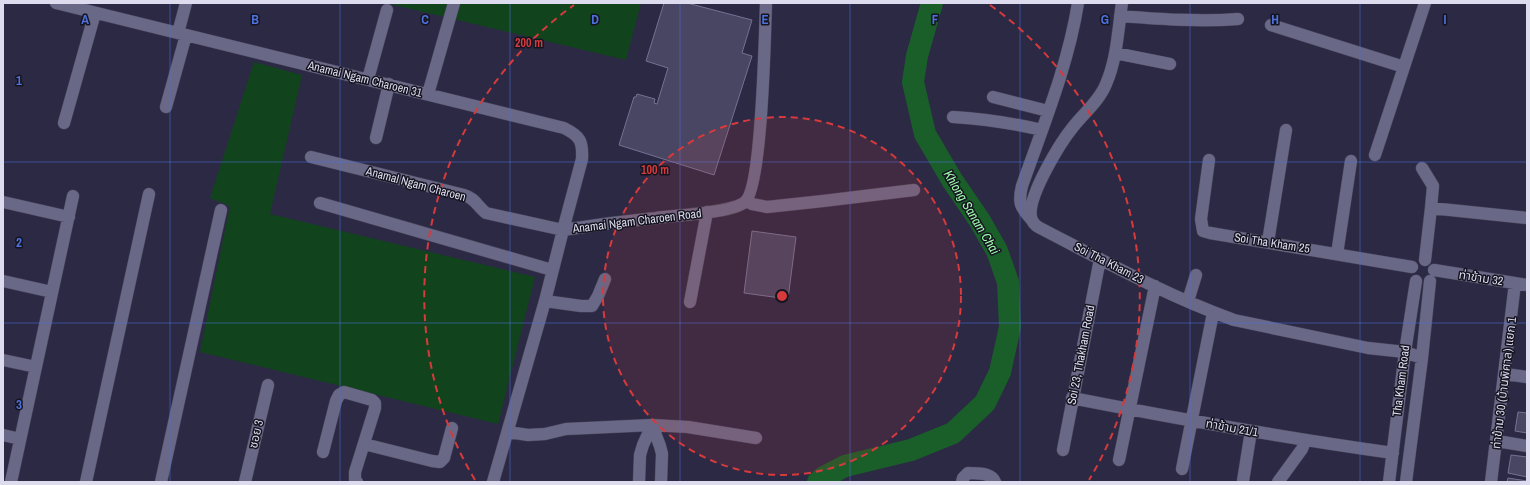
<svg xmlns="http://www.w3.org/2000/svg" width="1530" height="485" font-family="'Archivo Narrow','Noto Sans Thai',sans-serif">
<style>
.green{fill:#11441d}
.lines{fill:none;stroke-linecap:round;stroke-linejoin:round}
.river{stroke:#1a5e2a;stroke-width:22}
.building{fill:#484662;stroke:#747291}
.minor-casing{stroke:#49465c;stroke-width:13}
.minor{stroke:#696886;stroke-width:12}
.grid{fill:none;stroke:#4d72de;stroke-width:1;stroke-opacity:0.55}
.ring{fill:none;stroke:#d73a3c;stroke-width:2;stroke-dasharray:7 5}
.labels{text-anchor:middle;stroke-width:3;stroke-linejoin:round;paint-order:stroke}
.street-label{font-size:12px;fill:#dddcee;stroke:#151420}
.water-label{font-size:13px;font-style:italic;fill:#a0fbad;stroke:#151420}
.grid-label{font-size:13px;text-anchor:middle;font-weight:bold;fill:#4d72de;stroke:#151420;stroke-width:3;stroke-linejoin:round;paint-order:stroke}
.centre{fill:#d73a3c;stroke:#151420;stroke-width:2}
.ring-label{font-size:12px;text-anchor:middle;font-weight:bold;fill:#d73a3c;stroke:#151420;stroke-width:3;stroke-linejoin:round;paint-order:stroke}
</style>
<rect width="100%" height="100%" fill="#2c2944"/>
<path class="green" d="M386,3H641L626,60Z
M254,62L302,75L270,214L535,277L498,424L200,352L230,206L210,198Z"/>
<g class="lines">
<path class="river" d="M818,482L824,477L845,466L911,450L953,433L985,403L1000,372L1010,327L1008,282L997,251L980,221L952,180L925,134L913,82L917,56L932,3"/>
</g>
<path class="building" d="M664,3H687L752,20L742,53L752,56L714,175L619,145L634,97H636L637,94L655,99L654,103L657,104L668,68L646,61Z
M752,231L796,237L788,299L744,293Z
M1518,412L1527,413V433L1515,431Z
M1511,455L1527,457V477L1508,473Z
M1508,478L1527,481V482H1507Z"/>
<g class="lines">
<g class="minor-casing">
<path id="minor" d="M56,3L564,128C580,136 583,141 582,159L563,230L486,213C478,207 475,198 464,195L311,157
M1122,3C1118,30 1117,59 1106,84C1100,100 1084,113 1073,127C1060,143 1027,197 1031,217C1032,222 1036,226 1040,228C1104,261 1167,296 1234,320L1368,348L1405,352L1422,358
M1120,16C1160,19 1199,22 1238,19
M1271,25L1404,67
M178,33L186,3
M1115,53L1170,64
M368,79L387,10
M428,94L454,3
M993,97L1048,111
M166,107L186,35
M953,117C984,119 1012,123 1042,130
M64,123L95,13
M376,138L389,84
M1375,155L1425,3
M1209,160L1201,219L1203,231L1210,233L1412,267
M1422,168L1433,186L1431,208
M747,201L752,204L767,207L823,201L914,190
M3,202L69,217
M320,203L552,270
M1031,219C1020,207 1018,202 1022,186C1043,126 1068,66 1078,3
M1268,242L1286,130
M1337,254L1351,161
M1425,260L1431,208L1527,218
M1434,270L1527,285
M3,281L52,292
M545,301L581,306H592L598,296L605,279
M1188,301L1196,275
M690,302L707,212
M3,360L36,367
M1505,374L1527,377
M1072,398C1179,419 1285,438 1393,453
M652,425L660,446L662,454L661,482
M508,432L528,435L545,434L566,429L652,425L688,427L756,438
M3,435L20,439
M1497,441L1527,446
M364,444L432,461L440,462L444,458L452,428
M1063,450L1100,259
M323,452L336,401L339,395L344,392L372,400L375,403V408L355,472V479L357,482
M1119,460L1155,286
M1182,469L1213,313
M1243,481L1251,431
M11,482L73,196
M86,482L149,194
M161,482L221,210
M245,482L268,385
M493,482L545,301L563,230C594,225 625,221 656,218C676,215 732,213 745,202C762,187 765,32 766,3
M639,482L640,455L643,445L652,425
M962,482L963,478L968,473C977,474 991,472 995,482
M1278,482L1302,449L1305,441
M1389,482L1405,352L1416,281
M1406,482L1422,358L1430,281
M1491,482L1515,283"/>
</g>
<use href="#minor" class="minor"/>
</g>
<path class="grid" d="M170,3V482M340,3V482M510,3V482M680,3V482M850,3V482M1020,3V482M1190,3V482M1360,3V482M3,162H1527M3,323H1527"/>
<circle cx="782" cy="296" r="179" fill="#d73a3c" fill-opacity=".12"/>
<g class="ring">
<circle cx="782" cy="296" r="179"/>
<path d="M475 480A358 358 0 0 1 574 5M990 5A358 358 0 0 1 1089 480"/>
</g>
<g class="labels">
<g class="street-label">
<text transform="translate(365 79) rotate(14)" y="4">Anamai Ngam Charoen 31</text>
<text transform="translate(416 184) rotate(15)" y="4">Anamal Ngam Charoen</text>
<text transform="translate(637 221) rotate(-7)" y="4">Anamai Ngam Charoen Road</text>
<text transform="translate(1272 243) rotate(9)" y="4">Soi Tha Kham 25</text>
<text transform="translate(1109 263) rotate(27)" y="4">Soi Tha Kham 23</text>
<text transform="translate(1481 278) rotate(9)" y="4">ท่าข้าม 32</text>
<text transform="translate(1081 355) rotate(-79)" y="4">Soi 23, Thakham Road</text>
<text transform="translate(1401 381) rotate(-83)" y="4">Tha Kham Road</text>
<text transform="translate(1504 383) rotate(-83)" y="4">ท่าข้าม 30 (บ้านพิศาล) แยก 1</text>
<text transform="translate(1232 428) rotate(10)" y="4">ท่าข้าม 21/1</text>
<text transform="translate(256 434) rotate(-77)" y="4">ซอย 3</text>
</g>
<g class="water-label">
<text transform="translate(972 212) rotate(59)" y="5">Khlong Sanam Chai</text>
</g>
</g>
<g class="grid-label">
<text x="85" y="24">A</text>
<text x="255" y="24">B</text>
<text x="425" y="24">C</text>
<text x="595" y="24">D</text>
<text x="765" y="24">E</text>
<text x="935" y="24">F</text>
<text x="1105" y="24">G</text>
<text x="1275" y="24">H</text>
<text x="1445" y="24">I</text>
<text x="19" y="85">1</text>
<text x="19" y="247">2</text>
<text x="19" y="409">3</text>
</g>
<circle cx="782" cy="296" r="6" class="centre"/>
<g class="ring-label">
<text x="529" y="47">200 m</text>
<text x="655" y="174">100 m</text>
</g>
<rect width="1530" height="485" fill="none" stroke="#dddcee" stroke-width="8"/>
</svg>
